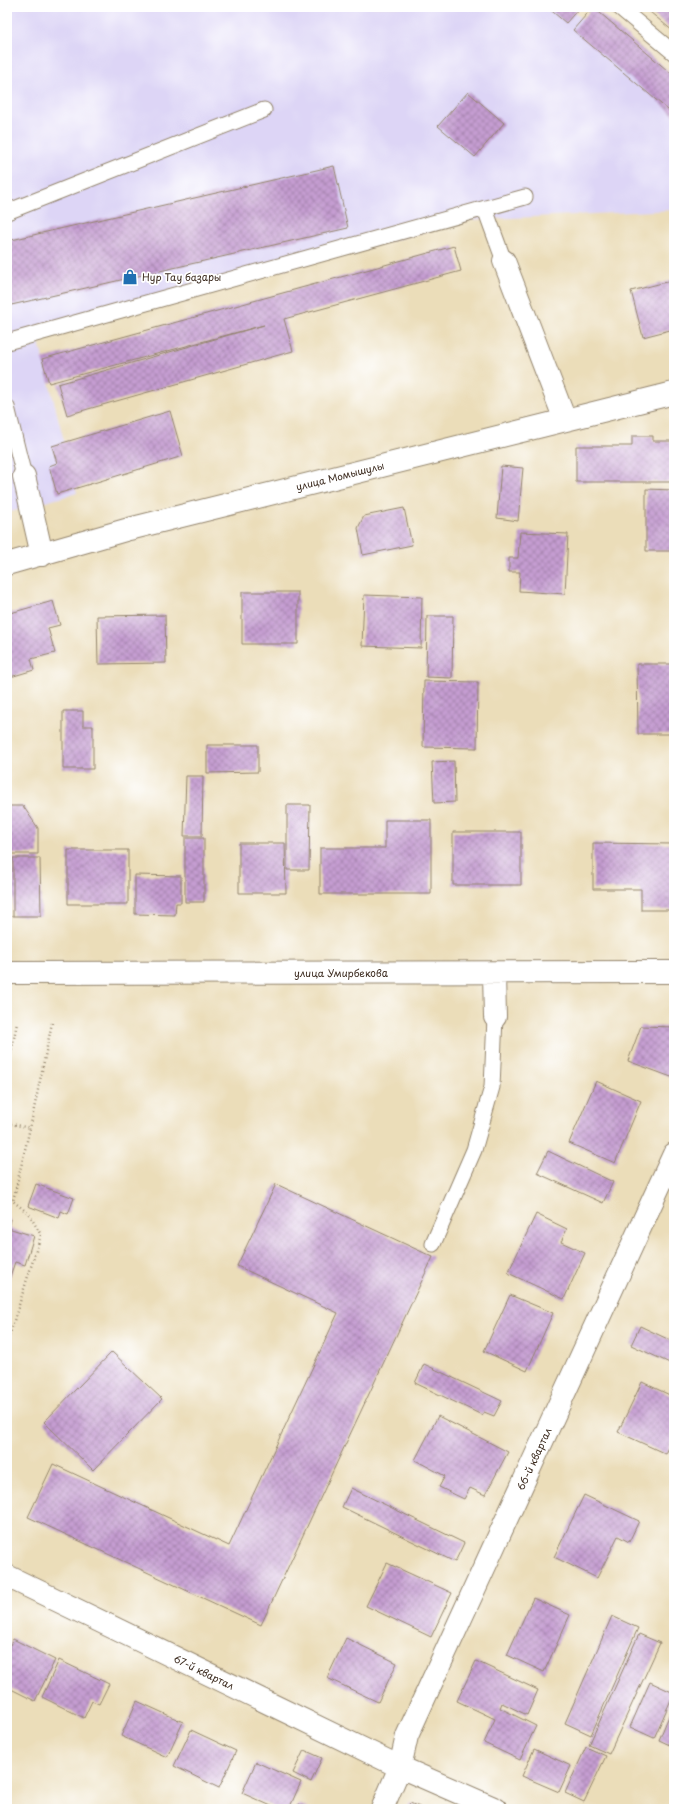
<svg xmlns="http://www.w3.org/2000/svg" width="681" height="1816" font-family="'Playpen Sans',sans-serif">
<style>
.built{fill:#ddd5f6}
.building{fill:url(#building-cross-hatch)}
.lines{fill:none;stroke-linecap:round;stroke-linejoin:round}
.service-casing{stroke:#93846c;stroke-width:17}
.minor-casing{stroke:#93846c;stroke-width:24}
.path{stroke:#93846c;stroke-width:2.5;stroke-dasharray:1 3;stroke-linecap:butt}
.service{stroke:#fff;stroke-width:15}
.minor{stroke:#fff;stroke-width:22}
.labels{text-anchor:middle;stroke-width:3.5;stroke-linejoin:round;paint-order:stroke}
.poi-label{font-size:10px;fill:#3b2a1e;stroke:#fff;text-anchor:start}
.street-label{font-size:10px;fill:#3b2a1e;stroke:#fff}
</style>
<defs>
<pattern id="building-cross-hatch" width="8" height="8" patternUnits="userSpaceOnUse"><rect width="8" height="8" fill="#c59dd1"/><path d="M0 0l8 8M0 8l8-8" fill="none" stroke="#a180a9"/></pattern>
</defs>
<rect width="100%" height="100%" fill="#fff"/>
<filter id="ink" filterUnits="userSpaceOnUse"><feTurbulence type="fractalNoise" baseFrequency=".025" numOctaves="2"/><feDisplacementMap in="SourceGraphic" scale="8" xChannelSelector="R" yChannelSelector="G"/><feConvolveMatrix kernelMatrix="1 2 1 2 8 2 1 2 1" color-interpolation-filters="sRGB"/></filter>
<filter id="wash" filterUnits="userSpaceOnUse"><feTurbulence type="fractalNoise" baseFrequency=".012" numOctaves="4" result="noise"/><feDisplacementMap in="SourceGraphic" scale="16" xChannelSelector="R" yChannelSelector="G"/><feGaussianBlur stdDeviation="0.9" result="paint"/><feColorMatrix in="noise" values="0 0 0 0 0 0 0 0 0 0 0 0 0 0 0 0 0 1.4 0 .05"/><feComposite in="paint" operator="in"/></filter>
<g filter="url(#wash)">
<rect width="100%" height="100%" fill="#ebddb9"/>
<path class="built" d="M7,7H568L674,97V210L470,220L37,334L77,493L7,513Z"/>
<g id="blocks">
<path class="building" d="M547,7H580L566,23Z
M593,7L674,76V115L573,30Z
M644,7H674V32Z
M468,92L504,123L475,157L438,126Z
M334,166L348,228L7,306V241Z
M454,246L461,271L284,319L293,351L67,415L58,384L264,325L49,383L42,359Z
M674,280V329L643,337L631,291Z
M170,411L183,456L57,494L49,466L57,463L52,446Z
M632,436H653V441H674V482H576V446H632Z
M501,466L523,468L518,521L497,518Z
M646,489L674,490V551H646Z
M404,508L412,545L363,555L358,528L364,516Z
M520,532L568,534L565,594L519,591L520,572H509V558H518Z
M242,592H298V644H242Z
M364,595L422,597L421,648L362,646Z
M53,601L60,625L48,628L55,653L31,659L34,670L7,678V614Z
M165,615L166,663L98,664L97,616Z
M427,616H453L452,678L426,677Z
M637,664H674V734H638Z
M424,681L478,682L477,748L423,747Z
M63,711H83V726H93V769H63Z
M207,745H258V772L207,773Z
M454,761L455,802L434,803L432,762Z
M186,776H203L202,836H184Z
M287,805H310L309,870H287Z
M7,806H23L38,828V854H7Z
M385,820H431V894H320V848H385Z
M453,832H521V885H453Z
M185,838H204V902H185Z
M239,843H285L286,893H239Z
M593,843L674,844V910H641V889H593Z
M68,850H128V904H68Z
M13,858H40L41,916H13Z
M135,875L181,876V903H176L175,915L135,914Z
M641,1026L674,1027V1078L628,1061Z
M596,1081L641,1101L615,1163L569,1143Z
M548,1151L613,1182L603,1203L537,1173Z
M36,1184L74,1198L68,1214L61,1211L59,1218L28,1206Z
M276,1184L433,1257L261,1625L28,1517L53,1464L229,1546L338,1313L237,1266Z
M536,1214L567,1229L561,1242L585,1253L564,1299L508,1273Z
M7,1218L10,1219L8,1228L34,1236L25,1265L15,1262L7,1285Z
M510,1295L553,1313L527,1371L484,1351Z
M640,1326L674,1342V1365L631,1345Z
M112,1352L162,1399L93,1470L44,1422Z
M424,1364L502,1401L494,1416L484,1412L482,1415L415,1383Z
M642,1382L674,1397V1436L666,1454L618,1432Z
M438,1416L508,1452L485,1495L470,1488L464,1499L439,1487L445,1476L415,1460Z
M351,1488L464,1543L455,1562L342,1507Z
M584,1495L639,1521L629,1542L618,1536L597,1578L554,1557Z
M387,1563L452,1593L431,1637L366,1606Z
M533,1598L570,1615L544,1672L507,1655Z
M612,1616L638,1628L591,1735L565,1723Z
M639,1634L660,1643L609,1754L589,1745Z
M346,1638L397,1663L378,1702L327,1678Z
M13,1639L55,1660L35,1701L7,1687V1651Z
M59,1660L109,1684L99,1704L92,1701L84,1718L42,1697Z
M476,1661L538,1690L527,1715L502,1703L500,1708L536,1726L520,1760L484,1743L495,1719L457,1701Z
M650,1682L674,1693L654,1738L630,1727Z
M137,1701L183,1722L167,1757L121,1736Z
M674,1704V1747L659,1740Z
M191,1730L236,1751L219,1788L174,1766Z
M586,1747L606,1756L584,1802L565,1793Z
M534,1749L571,1766L559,1792L522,1776Z
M304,1750L322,1758L311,1782L293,1773Z
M256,1762L301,1782L289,1809H278L242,1793Z
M410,1803L424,1809H407Z
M299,1804L309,1809H296Z"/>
</g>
</g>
<g filter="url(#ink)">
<use href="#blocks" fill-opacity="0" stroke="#93846c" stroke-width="1"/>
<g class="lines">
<g class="service-casing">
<path id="service" d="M619,7L674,53
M485,209L504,261
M7,212L264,110
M7,342L525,197
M7,407L24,476
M433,1244L474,1150L492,1087L495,1017"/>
</g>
<g class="minor-casing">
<path id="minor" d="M504,261L565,420
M24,476L42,555
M7,564L129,529L674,393
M7,973L674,972
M494,973L495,1017
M7,1576L400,1767L496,1809
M382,1809L400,1767L407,1736L674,1154"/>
</g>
<path class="path" d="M7,1073L17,1023
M7,1123L30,1128
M7,1198L13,1201L30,1128L52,1023
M7,1343L41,1235L29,1214L13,1201"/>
<use href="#service" class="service"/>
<use href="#minor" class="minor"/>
</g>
</g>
<defs>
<g id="shop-bare" transform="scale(1.2)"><path d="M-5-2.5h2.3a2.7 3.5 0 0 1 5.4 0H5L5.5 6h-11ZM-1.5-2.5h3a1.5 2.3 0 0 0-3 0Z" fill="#1f6fb2" stroke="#fff" stroke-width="2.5" paint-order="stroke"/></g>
</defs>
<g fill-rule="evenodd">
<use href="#shop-bare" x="130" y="277"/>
</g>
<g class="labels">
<g class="poi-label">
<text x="142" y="281">Нур Тау базары</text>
</g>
<g class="street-label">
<text transform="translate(340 476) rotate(-14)" y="4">улица Момышулы</text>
<text x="341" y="977">улица Умирбекова</text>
<text transform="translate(534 1459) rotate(-65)" y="4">66-й квартал</text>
<text transform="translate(204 1672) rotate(26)" y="4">67-й квартал</text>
</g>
</g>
<rect width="681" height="1816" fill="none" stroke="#fff" stroke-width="24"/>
</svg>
